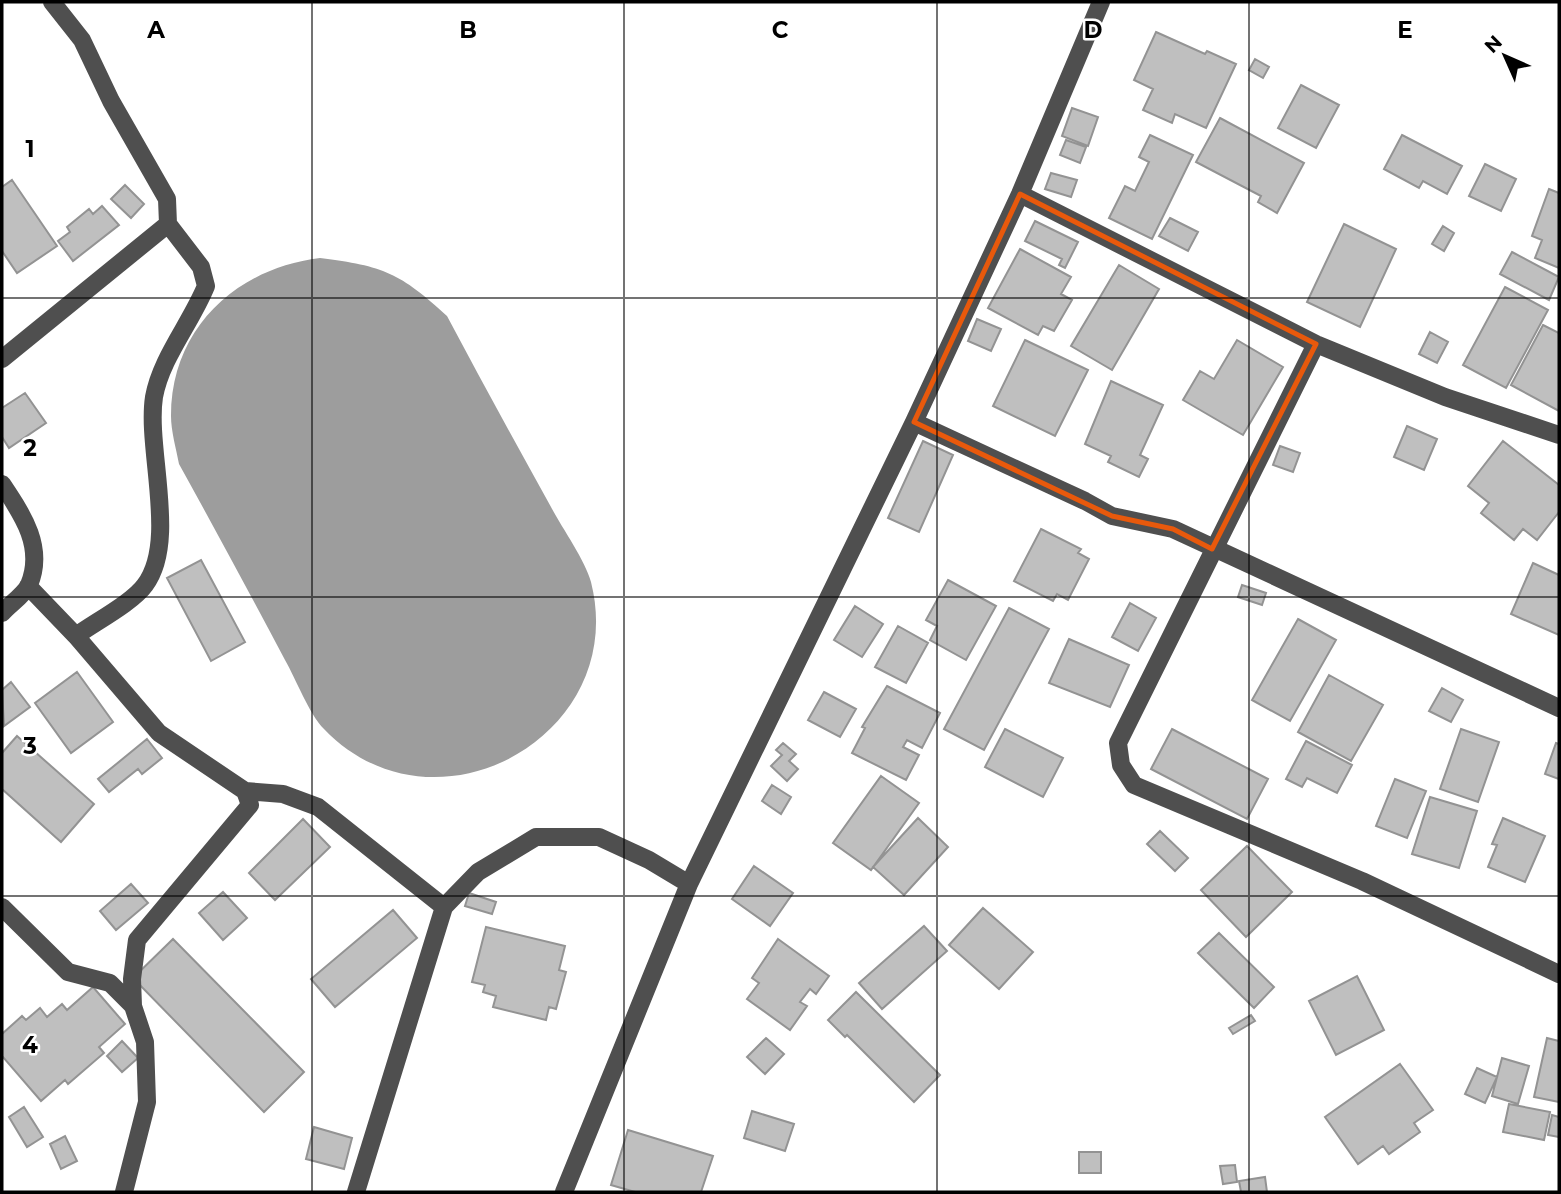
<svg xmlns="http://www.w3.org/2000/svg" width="1561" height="1194" font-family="Montserrat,sans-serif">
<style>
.water{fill:#9d9d9d}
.building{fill:#bfbfbf;stroke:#939393;stroke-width:2}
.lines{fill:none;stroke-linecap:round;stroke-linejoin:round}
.minor{stroke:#4f4f4f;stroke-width:18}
.marked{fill:none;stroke:#e8590c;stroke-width:5;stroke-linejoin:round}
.grid{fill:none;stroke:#000;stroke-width:2;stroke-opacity:0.55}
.grid-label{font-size:23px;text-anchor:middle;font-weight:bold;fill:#000;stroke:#fff;stroke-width:5;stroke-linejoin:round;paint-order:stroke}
</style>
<rect width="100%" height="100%" fill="#fff"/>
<path class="water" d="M320,258C384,266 400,273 447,316C481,380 516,444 551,507C562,528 585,560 591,582C630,736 434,844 324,729C309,714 296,679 285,660C250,594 215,529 179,464C176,448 171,431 171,416C171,328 237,268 320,258Z"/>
<path class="building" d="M1156,32L1205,54L1207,51L1236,64L1206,128L1175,114L1172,123L1143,110L1153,89L1134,80Z
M1255,59L1269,67L1263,78L1249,70Z
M1301,85L1339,105L1316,148L1278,128Z
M1072,108L1098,117L1088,146L1062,136Z
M1220,118L1304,163L1277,213L1258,202L1261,196L1196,162Z
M1150,135L1193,155L1152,239L1109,218L1125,186L1135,191L1149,162L1139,157Z
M1402,135L1462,166L1447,194L1423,181L1419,188L1384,169Z
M1066,140L1086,147L1080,163L1060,155Z
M1485,164L1516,179L1501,211L1469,196Z
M1051,173L1077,180L1071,197L1045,189Z
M12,180L57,246L17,273L2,251V187Z
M125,185L144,204L131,218L111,199Z
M1549,189L1559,193V268L1535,258L1542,240L1532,236Z
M102,206L119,225L73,261L58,241L70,232L67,227L89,209L93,214Z
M1170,218L1198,232L1188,251L1159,236Z
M1035,221L1078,242L1065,268L1059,265L1062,259L1025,241Z
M1344,224L1396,249L1360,327L1307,302Z
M1443,226L1454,233L1444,251L1432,244Z
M1020,249L1071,277L1061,294L1072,300L1054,331L1043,326L1038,335L988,308Z
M1512,252L1559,277L1549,300L1500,274Z
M1119,265L1159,289L1112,370L1071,346Z
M1505,287L1548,310L1506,388L1463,365Z
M977,319L1001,329L991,351L968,341Z
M1543,325L1559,333V411L1511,385Z
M1430,332L1448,342L1437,363L1419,354Z
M1025,340L1088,370L1055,436L993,406Z
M1237,340L1283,367L1243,435L1183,400L1200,371L1214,379Z
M1111,381L1163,405L1140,455L1148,459L1139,477L1108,462L1111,456L1085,444Z
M25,393L46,423L9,448L2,437V408Z
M1407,426L1437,439L1424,470L1394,457Z
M923,441L953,455L919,532L888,518Z
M1503,441L1559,485V512L1537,540L1523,529L1514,540L1481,513L1489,503L1468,486Z
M1280,446L1300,453L1293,472L1273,465Z
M1041,529L1081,549L1078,553L1089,559L1068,600L1057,594L1053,601L1014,581Z
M201,560L245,642L211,661L167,578Z
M1533,563L1559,575V635L1511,614Z
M948,580L996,606L966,660L930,640L937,626L926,620Z
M1242,585L1266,593L1262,605L1238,597Z
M1130,603L1156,618L1138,651L1112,637Z
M855,606L883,624L862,657L834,640Z
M1009,608L1049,629L984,750L944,729Z
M1298,619L1336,640L1290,721L1252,700Z
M898,626L928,643L906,683L875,667Z
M1069,639L1129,665L1110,707L1049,683Z
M77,672L113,722L71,753L35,703Z
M1329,675L1383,705L1351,761L1298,732Z
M11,682L30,707L4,726L2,690Z
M887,686L940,713L922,748L907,740L903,747L919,755L906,780L852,753L865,728L862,727Z
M1442,688L1463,700L1451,722L1429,711Z
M824,692L856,709L840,737L808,720Z
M1005,729L1063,758L1043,797L985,767Z
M1172,729L1268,779L1247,819L1151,769Z
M1461,729L1499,742L1478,802L1440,789Z
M17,736L94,804L61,842L2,789V753Z
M147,739L162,758L142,774L138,769L109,792L98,779Z
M1306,741L1352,765L1337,793L1307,778L1302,787L1286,779Z
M783,743L796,754L789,761L798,769L787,781L771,766L782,755L776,750Z
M1556,743L1559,744V779L1545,774Z
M881,776L919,803L871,870L833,843Z
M1395,779L1426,791L1407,838L1376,826Z
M772,785L791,797L781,814L762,801Z
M1430,797L1477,811L1459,868L1412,854Z
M918,818L948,847L904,895L873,867Z
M1503,818L1545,836L1525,882L1488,867L1497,845L1492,844Z
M303,819L330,847L275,900L249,873Z
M1160,831L1188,858L1175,871L1147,844Z
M1247,846L1292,892L1246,937L1201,890Z
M754,866L793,893L770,926L732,899Z
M131,884L148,903L116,930L100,911Z
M223,892L247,918L223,940L199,913Z
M469,893L496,902L492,914L465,906Z
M983,908L1033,952L999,989L949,945Z
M393,910L417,938L335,1007L311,979Z
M924,926L947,951L882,1009L859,983Z
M486,927L565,946L559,970L566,972L556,1009L549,1007L546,1020L493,1007L496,996L483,992L485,985L472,982Z
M1219,933L1274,987L1254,1008L1198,953Z
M173,939L304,1072L264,1112L133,978Z
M778,939L829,976L816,994L810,989L800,1002L807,1006L790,1030L747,999L759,983L752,978Z
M1357,976L1384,1030L1336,1055L1309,1001Z
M93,987L125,1024L99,1047L104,1053L68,1084L65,1080L41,1101L2,1056V1034L22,1016L26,1020L40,1008L47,1017L62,1004L67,1010Z
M856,992L940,1075L914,1102L847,1035L845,1037L828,1020Z
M1251,1015L1255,1021L1233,1034L1229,1028Z
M766,1038L784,1054L765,1074L747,1057Z
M1547,1038L1559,1041V1102L1534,1097Z
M122,1041L138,1058L122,1072L107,1056Z
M1502,1058L1529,1066L1518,1104L1492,1096Z
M1400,1064L1433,1110L1414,1123L1420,1132L1389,1154L1383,1146L1358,1164L1325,1117Z
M1477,1068L1497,1077L1485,1103L1465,1094Z
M1509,1104L1550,1112L1544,1140L1503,1132Z
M24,1107L43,1137L27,1147L9,1117Z
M752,1111L794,1124L785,1151L744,1138Z
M1552,1115L1559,1117V1137L1548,1135Z
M314,1127L352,1138L344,1169L306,1159Z
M628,1130L713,1156L701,1192H635L611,1185Z
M65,1136L77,1161L61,1169L50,1144Z
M1079,1152H1101V1173H1079Z
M1235,1165L1237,1182L1223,1184L1220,1166Z
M1265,1177L1267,1192H1241L1239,1181Z"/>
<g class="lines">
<path class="minor" d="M1020,194L1316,344L1445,397L1559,435
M1316,344L1118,743L1121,765L1134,785L1362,881L1559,974
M2,359L168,224L167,199L111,101L82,40L52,2
M914,422L1085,501L1112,516L1173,529L1559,708
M2,484C22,514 45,547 29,585C24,595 9,605 2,613
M28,586L76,636L159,733L245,791L250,805L137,940L132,979L133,1006L145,1042L147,1102L124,1192
M76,636C95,622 132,603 145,585C178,541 146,449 154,397C161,358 191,323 206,286L201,267L168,224
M245,791L283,794L318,807L444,907
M2,907L68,972L110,983L133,1006
M356,1192L444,907L478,872L536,837H599L649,860L689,884
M564,1192L689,884L914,422L1020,194L1101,2"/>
</g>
<path class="marked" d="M1020,194L1316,344L1212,549L1173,529L1112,516L914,422Z"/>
<path class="grid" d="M312,2V1192M624,2V1192M937,2V1192M1249,2V1192M2,298H1559M2,597H1559M2,896H1559"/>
<g class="grid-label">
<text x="156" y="38">A</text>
<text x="468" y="38">B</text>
<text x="780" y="38">C</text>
<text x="1093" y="38">D</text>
<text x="1405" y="38">E</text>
<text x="30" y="157">1</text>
<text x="30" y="456">2</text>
<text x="30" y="754">3</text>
<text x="30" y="1053">4</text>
</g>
<rect width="1561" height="1194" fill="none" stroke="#000000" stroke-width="7"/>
<g transform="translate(1505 56) rotate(315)" stroke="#ffffff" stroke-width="5" paint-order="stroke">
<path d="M0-5L12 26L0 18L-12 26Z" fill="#000000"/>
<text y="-10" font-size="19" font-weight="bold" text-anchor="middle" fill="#000000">N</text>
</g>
</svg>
